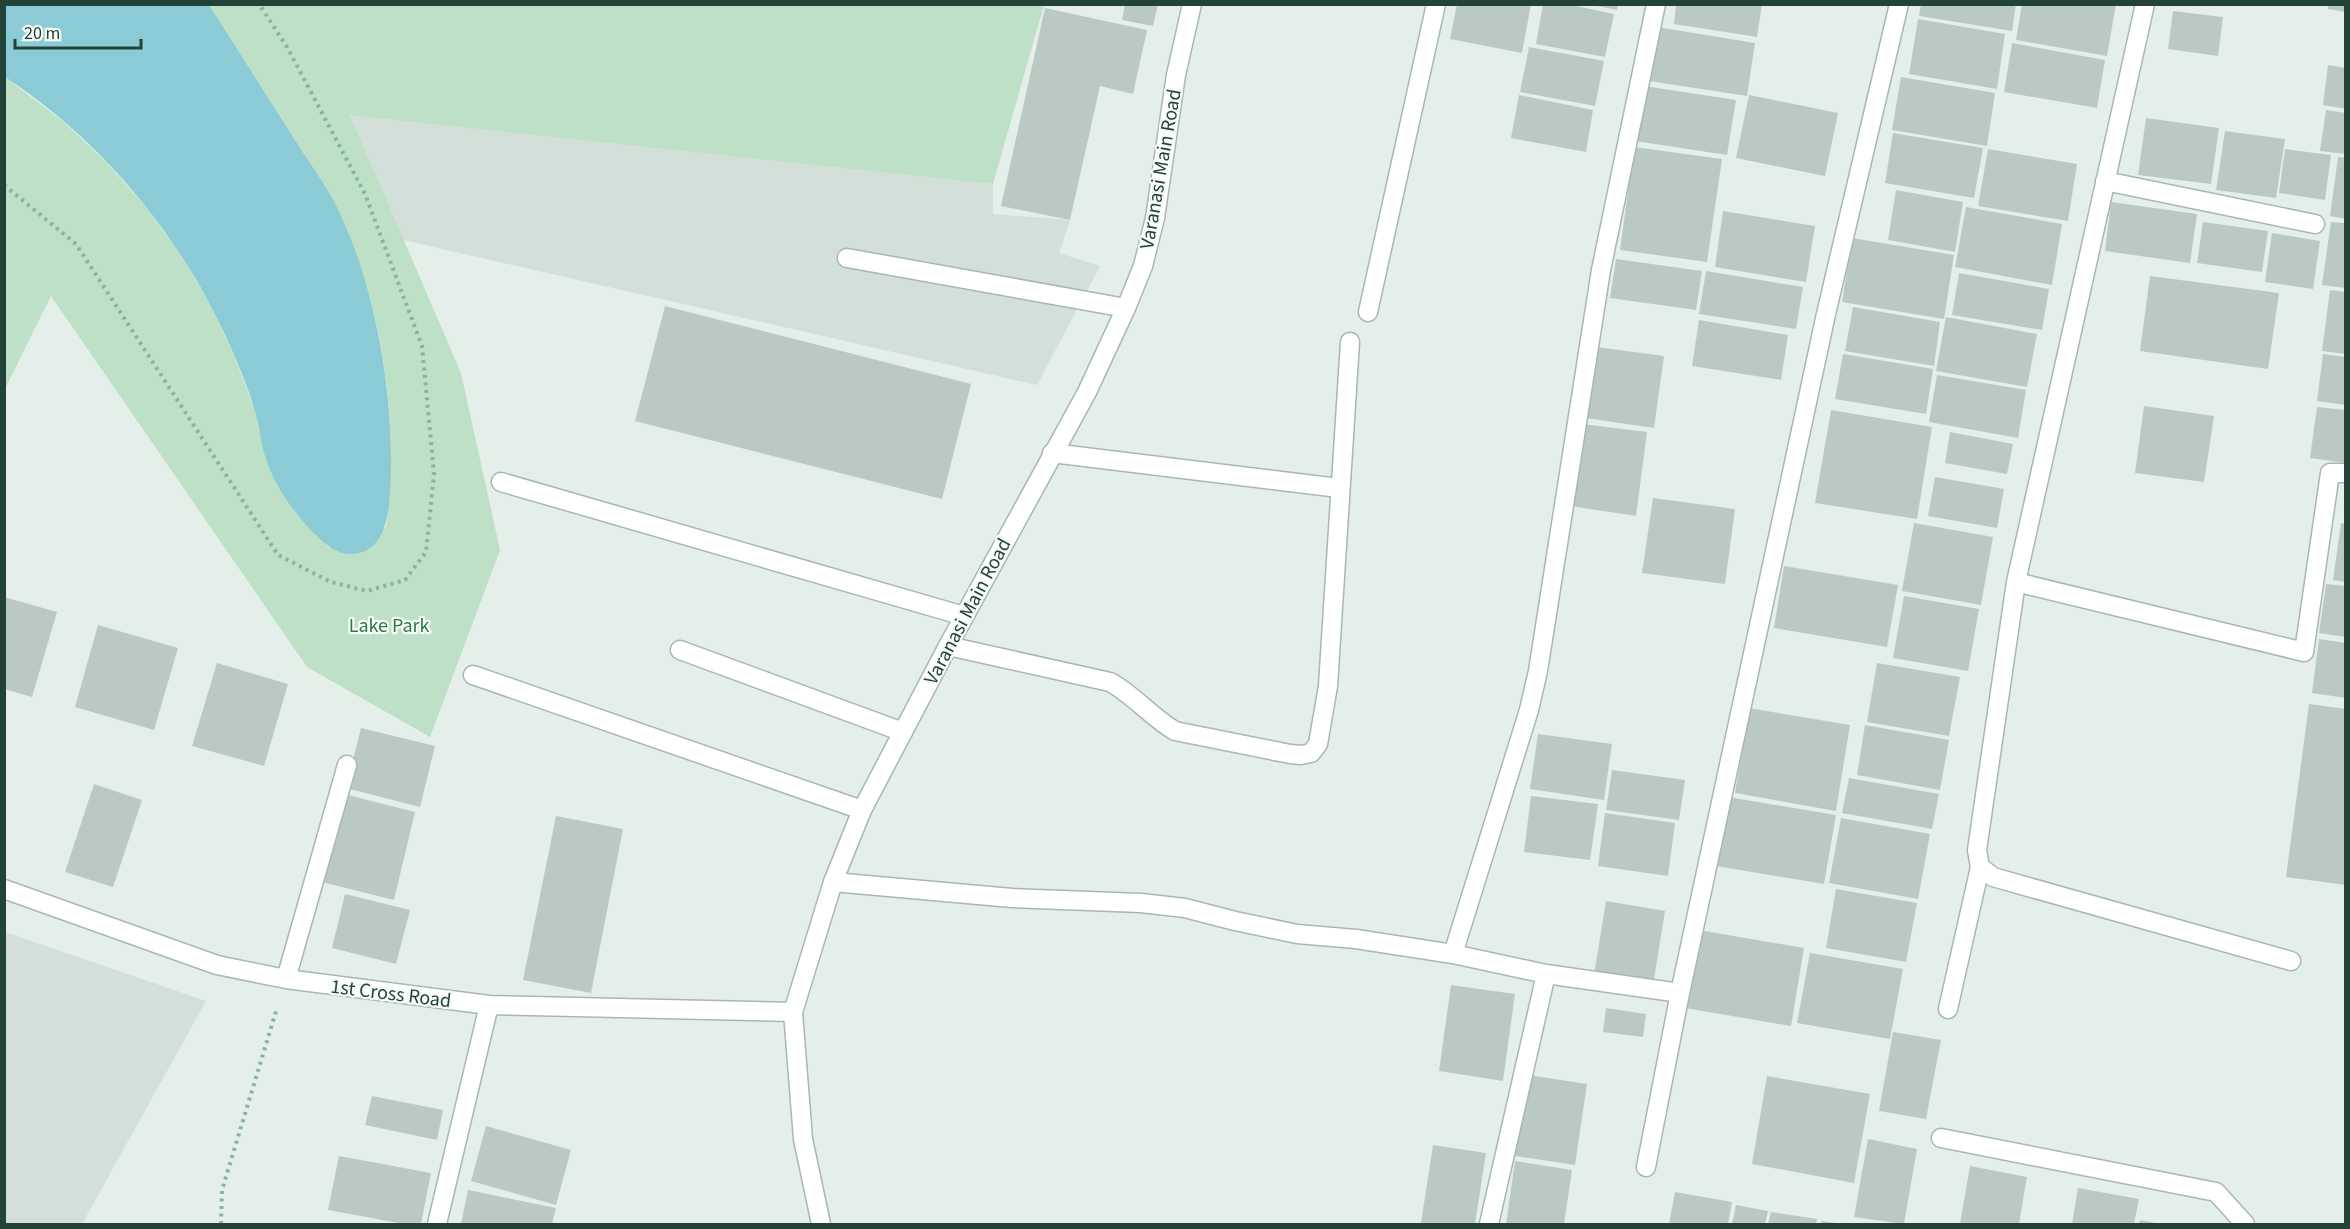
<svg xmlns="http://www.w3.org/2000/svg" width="2350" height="1229" font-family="'Source Sans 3',sans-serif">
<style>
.built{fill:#d3dfd9}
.green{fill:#bde0c6}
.water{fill:#8bcbd5}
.building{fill:#bacac3}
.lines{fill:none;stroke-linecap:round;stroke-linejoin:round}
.service-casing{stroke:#a7b8b1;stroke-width:21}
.minor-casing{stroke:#a7b8b1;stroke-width:21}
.tertiary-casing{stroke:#a7b8b1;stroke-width:21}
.path{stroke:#84b4a4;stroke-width:4;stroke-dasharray:3 4.5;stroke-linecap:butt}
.service{stroke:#fff;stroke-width:18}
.minor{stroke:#fff;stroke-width:18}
.tertiary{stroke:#fff;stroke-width:18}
.labels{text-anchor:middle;stroke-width:4.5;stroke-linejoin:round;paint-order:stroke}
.street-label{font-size:20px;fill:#234239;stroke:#f6fbf8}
.park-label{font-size:20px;fill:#2b7b49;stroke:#f6fbf8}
</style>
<rect width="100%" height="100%" fill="#e5efea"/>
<path class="built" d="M350,114L993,184V214L1070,220L1059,253L1100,266L1037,385L403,240Z
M5,932L206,1001L82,1224H5Z"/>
<path class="green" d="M209,5H1044L993,184L350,115L461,373L500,550L430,737L307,667L51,296L5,389V77L65,123L107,163L146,207L180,254L211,305L235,358L256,413L263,448L294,511L329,548L386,527C401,422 381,292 331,198C320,176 305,156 292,136C265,92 237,48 209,5Z"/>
<path class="water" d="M4,5H209C237,48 264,91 291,134C304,155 319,175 331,196C376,279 396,401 390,494C388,520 383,553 351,554C338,554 328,547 319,538C293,514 270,480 262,445C260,435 259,425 256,415C251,396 243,376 235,357C220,322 202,287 180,254C135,185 74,122 5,77Z"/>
<path class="building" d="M1125,4H1158L1153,26L1122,20Z
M1457,4H1531L1522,53L1450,39Z
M1543,4H1567L1614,14L1605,57L1536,44Z
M1676,4H1762L1757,37L1674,24Z
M1921,4H2016L2012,31L1919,16Z
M2022,4H2116L2107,56L2016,40Z
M2328,4H2346V12L2328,9Z
M1592,5H1618L1617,10Z
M1045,8L1147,30L1133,94L1100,86L1070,220L1001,206Z
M2173,11L2223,17L2218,56L2168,49Z
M1918,19L2005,34L1997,89L1909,74Z
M1657,27L1755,43L1747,96L1649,81Z
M2012,43L2105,60L2097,108L2004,92Z
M1529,47L1604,61L1595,106L1520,92Z
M2328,65L2346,68V109L2323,105Z
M1901,77L1995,93L1987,146L1892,130Z
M1644,86L1736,100L1727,155L1635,141Z
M1519,95L1593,110L1586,152L1511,138Z
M1749,95L1838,113L1825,176L1736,158Z
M2326,110L2346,113V154L2320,151Z
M2146,118L2219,128L2211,184L2138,175Z
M2225,131L2285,139L2276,198L2216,190Z
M1893,133L1983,148L1974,198L1885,183Z
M1634,147L1722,159L1707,262L1620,250Z
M1988,149L2077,164L2068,221L1978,206Z
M2285,149L2331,155L2325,200L2279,193Z
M2338,157L2346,158V219L2330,216Z
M1896,190L1963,202L1955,252L1888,240Z
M2111,202L2197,214L2190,263L2105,251Z
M1966,207L2062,224L2052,285L1955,267Z
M1723,211L1815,226L1806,282L1715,267Z
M2203,222L2268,231L2262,272L2197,263Z
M2331,222L2346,223V288L2322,285Z
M2272,233L2320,241L2313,289L2265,282Z
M1852,238L1954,255L1944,319L1842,302Z
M1616,259L1702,271L1696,310L1610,298Z
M1706,271L1803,287L1796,329L1699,314Z
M1959,273L2049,289L2042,330L1952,315Z
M2150,276L2279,293L2268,369L2140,351Z
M2330,290L2346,292V354L2322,351Z
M665,306L971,384L942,499L635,421Z
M1853,307L1940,322L1934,366L1845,351Z
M1946,317L2037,334L2027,387L1936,371Z
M1699,320L1788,335L1781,380L1692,366Z
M1596,347L1664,356L1654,428L1586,418Z
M1843,354L1933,369L1926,414L1835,399Z
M2323,354L2346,357V405L2317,401Z
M1937,375L2026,390L2018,438L1929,422Z
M2144,406L2214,416L2204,482L2135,473Z
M2317,407L2346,410V463L2310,458Z
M1831,410L1932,427L1917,519L1815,503Z
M1582,424L1647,432L1636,516L1570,506Z
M1950,432L2013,444L2007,474L1945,463Z
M1935,477L2004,489L1997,528L1928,516Z
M1653,498L1735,509L1725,584L1642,573Z
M1914,523L1993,537L1981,605L1902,591Z
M2341,523L2346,524V582L2333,580Z
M1784,566L1898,585L1887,647L1774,628Z
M2326,584L2346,586V637L2319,633Z
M1904,596L1979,609L1968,671L1893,658Z
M4,597L57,612L32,697L4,689Z
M98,625L178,648L154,730L75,707Z
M2319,639L2346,643V698L2312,693Z
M217,663L288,684L264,766L192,746Z
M1877,663L1960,677L1949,736L1867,722Z
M2309,704L2346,709V885L2286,877Z
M1749,708L1850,725L1836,811L1735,793Z
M1865,725L1949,740L1940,790L1857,775Z
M361,728L435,746L420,807L346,788Z
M1538,734L1612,744L1604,800L1530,789Z
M1612,770L1685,780L1679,820L1606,810Z
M1849,778L1939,794L1932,829L1842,813Z
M94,784L142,800L113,887L65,872Z
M344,794L415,812L394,900L322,882Z
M1531,796L1598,804L1590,860L1524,852Z
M1728,797L1836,815L1824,884L1716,866Z
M1605,813L1675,823L1668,876L1598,866Z
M556,816L623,829L591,993L523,980Z
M1841,818L1930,834L1918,899L1829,883Z
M1836,889L1917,903L1906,962L1826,948Z
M345,894L410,910L396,964L332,948Z
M1606,901L1665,911L1653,985L1594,975Z
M1699,930L1804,948L1791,1026L1685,1008Z
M1810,953L1903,969L1890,1039L1797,1023Z
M1451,985L1515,994L1503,1081L1439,1071Z
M1606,1008L1646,1014L1643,1037L1603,1032Z
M1893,1032L1941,1040L1926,1119L1879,1111Z
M1528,1075L1587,1084L1575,1165L1515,1156Z
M1767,1076L1870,1094L1854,1183L1752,1164Z
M372,1096L443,1110L437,1140L365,1125Z
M486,1126L571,1150L556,1205L471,1181Z
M1868,1139L1917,1149L1904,1224L1854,1217Z
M1433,1145L1486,1153L1475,1224L1421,1223Z
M339,1156L431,1173L421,1224H404L328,1210Z
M1515,1161L1572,1170L1564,1224H1506Z
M1970,1166L2027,1177L2019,1224H1960Z
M2078,1188L2139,1199L2134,1224H2072Z
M468,1190L556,1208L552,1224H461Z
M1675,1192L1732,1202L1728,1224H1669Z
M1736,1205L1768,1211L1765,1224H1732Z
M1771,1212L1817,1219L1816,1224H1768Z
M2140,1220L2156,1223L2155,1224H2139Z
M1822,1221L1836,1223V1224H1821Z"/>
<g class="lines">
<g class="service-casing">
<path id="service" d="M847,258L1126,308"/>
</g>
<g class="minor-casing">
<path id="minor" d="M2145,4L2016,582L1977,850L1980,867L1993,877L2291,961
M2105,181L2315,224
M1368,312L1436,4
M1052,453L1339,488
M501,482L964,616
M2016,582L2304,652L2330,473H2346
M948,646L1110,682C1134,695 1151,717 1175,731L1290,754L1301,755L1311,753L1318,744L1328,686L1350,342
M680,650L903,732
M473,675L862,810
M833,882L1012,898L1141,903L1185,908L1235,921L1297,934L1356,939L1453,954L1546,974L1680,993L1826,314L1899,4
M4,889L217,965L286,979L489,1005L793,1012
M1453,954L1529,710L1538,671L1601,270L1656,4
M286,979L347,765
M1948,1009L1980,867
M1941,1138L2216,1192L2245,1224
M1646,1167L1680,993
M437,1224L489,1005
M1489,1224L1546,974"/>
</g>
<g class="tertiary-casing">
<path id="tertiary" d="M821,1224L803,1139L793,1012L833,882L862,810L948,646L1087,392L1126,308L1143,266L1155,218L1176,75L1192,4"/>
</g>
<path class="path" d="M4,185L76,244L278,555L331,582L367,591L405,580L426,552L434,474L422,346L365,194L287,47L259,4
M221,1224L222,1190L277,1008"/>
<use href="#service" class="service"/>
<use href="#minor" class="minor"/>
<use href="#tertiary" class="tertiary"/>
</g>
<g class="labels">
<g class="street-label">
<text transform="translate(1160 169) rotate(-80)" y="7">Varanasi Main Road</text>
<text transform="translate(967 611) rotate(-62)" y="7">Varanasi Main Road</text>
<text transform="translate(391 993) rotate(7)" y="7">1st Cross Road</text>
</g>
<g class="park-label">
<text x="389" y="632">Lake Park</text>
</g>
</g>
<rect width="2350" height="1229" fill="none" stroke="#234239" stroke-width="12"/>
<path d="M15 39v9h126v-9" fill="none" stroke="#234239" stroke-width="3"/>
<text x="24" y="39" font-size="18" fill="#234239" stroke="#f6fbf8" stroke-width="4.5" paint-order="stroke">20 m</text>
</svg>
